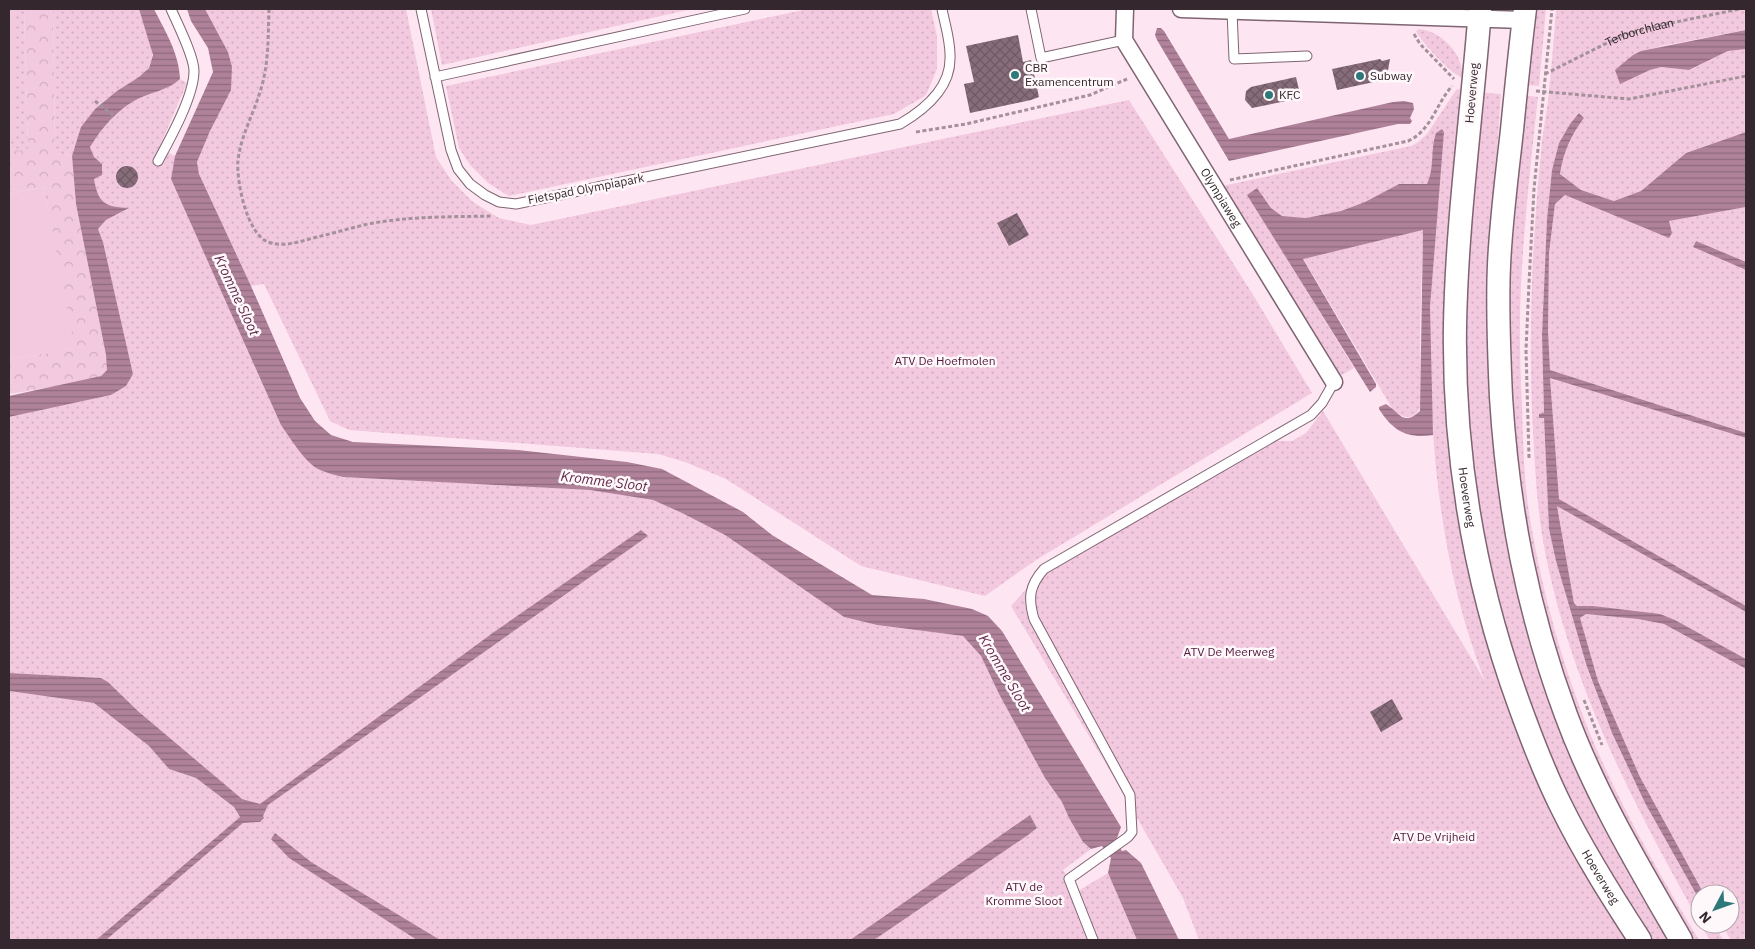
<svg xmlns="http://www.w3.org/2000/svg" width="1755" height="949" font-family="'IBM Plex Sans',sans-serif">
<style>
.grass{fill:url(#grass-dots)}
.forest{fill:url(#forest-crowns)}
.park{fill:#f3c9df}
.water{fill:url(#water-rules)}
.building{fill:url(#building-cross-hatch)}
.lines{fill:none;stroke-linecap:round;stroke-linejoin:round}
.service-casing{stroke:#7f6472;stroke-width:11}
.minor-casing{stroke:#7f6472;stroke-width:19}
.secondary-casing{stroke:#7f6472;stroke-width:25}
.path{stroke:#a4919a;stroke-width:3;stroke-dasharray:4 2.5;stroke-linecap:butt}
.service{stroke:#fff;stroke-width:9}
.minor{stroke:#fff;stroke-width:16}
.secondary{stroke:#fff;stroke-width:22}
.poi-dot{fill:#2f7879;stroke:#fff8fb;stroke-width:2}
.labels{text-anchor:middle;stroke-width:5;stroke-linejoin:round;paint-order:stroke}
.street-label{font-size:12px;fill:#34282e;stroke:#fff8fb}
.poi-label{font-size:12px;fill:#34282e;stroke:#fff8fb;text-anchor:start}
.park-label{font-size:12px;fill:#521a3c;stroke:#fff8fb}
.water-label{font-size:14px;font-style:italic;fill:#61284a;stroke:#fff8fb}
</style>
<defs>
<pattern id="grass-dots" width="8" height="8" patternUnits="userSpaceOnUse" patternTransform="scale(1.25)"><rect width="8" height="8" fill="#f3c9df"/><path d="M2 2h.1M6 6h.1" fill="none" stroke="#d1adc0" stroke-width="1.8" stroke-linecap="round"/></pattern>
<pattern id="forest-crowns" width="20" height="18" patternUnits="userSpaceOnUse" patternTransform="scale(1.25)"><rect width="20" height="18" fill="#f3c9df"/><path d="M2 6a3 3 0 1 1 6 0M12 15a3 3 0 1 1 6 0" fill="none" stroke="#d1adc0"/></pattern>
<pattern id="water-rules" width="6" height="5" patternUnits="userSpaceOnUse" patternTransform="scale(1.25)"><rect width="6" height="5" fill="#af829a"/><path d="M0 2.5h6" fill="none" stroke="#8f6a7e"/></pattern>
<pattern id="building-cross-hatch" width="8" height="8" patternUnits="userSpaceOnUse" patternTransform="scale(1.25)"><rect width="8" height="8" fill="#876c7a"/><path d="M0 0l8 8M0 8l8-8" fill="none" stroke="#6f5964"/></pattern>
</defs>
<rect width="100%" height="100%" fill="#fee5f2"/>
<path class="grass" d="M9,9H24L28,151H9Z
M53,9H139C142,19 154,49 152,57C148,83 112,90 96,108C89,117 74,145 72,156L55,154Z
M205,9H406L436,157L451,180L473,202L499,218L531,225L1129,100L1252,293L1312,393L1036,560L985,596L861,566L726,479L685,462L658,454L349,430L330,421L264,284L251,286L199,174L197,162L210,131L228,52Z
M431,9H692L442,65Z
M808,9H931L937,36V69L927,93L925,96L894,114L509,196L488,183L470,165L459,148L446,86Z
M1531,9H1546L1539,86L1524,85Z
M1556,9H1746V30L1661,46L1633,55L1616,71L1620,83L1650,70L1661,67L1690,70L1728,51L1746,49V132L1686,153L1641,191L1614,201L1581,190L1560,174C1563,153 1571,136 1584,118L1570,124L1559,143L1552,170L1547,219L1542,335L1544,414L1539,418H1544L1549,529L1556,561L1588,671L1612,733L1645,803L1700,901V923C1632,802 1568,680 1543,541C1537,505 1535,469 1533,432C1528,335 1532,238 1542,142C1544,124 1548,107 1549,90C1552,63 1554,36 1556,9Z
M1419,29C1443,32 1463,54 1463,78C1451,74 1422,43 1416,31Z
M180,79L187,83L159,148L175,156L171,180L307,459L318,469L343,477L590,490L653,500L682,513L725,535L844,617L877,625L963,636L981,656L999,694L1045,778L1062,802L1069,818L1083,842L1091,849L1063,870L1078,891L1108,873L1137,940H874L1037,828L1030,815L850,940H106L243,823L260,822L252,809L139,712L108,682L101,678L9,673V417L111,395L133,374L103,242L98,229L106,220L128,209C121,208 111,208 105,204C90,194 95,172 94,158C93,154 91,150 90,146C102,128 115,112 134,101C149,92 167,91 180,79Z
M1459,89H1467L1450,295L1500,669L1631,940H1199L1183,898L1110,771L1011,606L1044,569L1277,441H1292L1306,433L1323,411L1485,681C1445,580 1432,470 1430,362C1430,344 1429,325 1430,306C1432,248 1438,190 1444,132L1443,130L1434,138L1432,174L1427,184H1399L1365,202L1341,211L1306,218L1282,216L1271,208L1257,188L1248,195L1354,368L1340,376L1222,186L1411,146L1418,142L1427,134L1456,90Z
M1479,92L1501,94L1487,293L1493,372L1522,596L1674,940H1649L1585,836L1549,760L1493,595L1466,424L1465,259Z
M1523,95L1538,97C1531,160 1524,223 1521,286C1519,326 1520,366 1522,406C1523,445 1524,485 1531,525C1543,594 1562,663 1588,729C1618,802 1658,872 1699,940H1686L1591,760L1525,558L1505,329Z
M1565,195L1583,201L1669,221L1746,207V262L1696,241L1693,247L1746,270V433L1550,370L1548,331L1549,253L1555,204Z
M1423,230L1420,332L1421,404C1418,420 1403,420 1393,410L1303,258Z
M1550,378L1746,438V606L1559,499Z
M1557,505L1746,612V659L1675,620L1593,606H1577L1574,603Z
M1586,614L1638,619L1664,624L1746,669V940H1731L1721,924H1730V894H1704L1640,777L1598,681L1580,620V618Z
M9,691L94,703L149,746L169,769L196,778L234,807L240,817L96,940H9Z
M1700,924H1714L1723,940H1710Z"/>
<path class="forest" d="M24,9H53L55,154L72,156L76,204L108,366L107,370L101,376L65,385L9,394V360L74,348L44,187L9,194V151L28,150Z"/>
<path class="park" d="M9,9H14L15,134H9Z
M44,187L75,348L9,360V194Z"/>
<path class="water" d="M139,9H154C165,31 179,53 180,79C168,91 149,92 134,101C115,112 102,128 90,147L94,157L102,164V175L94,179C98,203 105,207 129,208L106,220L98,229L103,242L133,374L126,386L111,395L9,417V396L101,376L107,370L106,355L76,204L72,156L81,127L96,108L117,91L139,77L149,68L153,55Z
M187,9H205L228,52L232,67L231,90L210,131L197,162L199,174L251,286L300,398L315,421L331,435L353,442L518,450L627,462L662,469L743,512L772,535L872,595L924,599L972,609L988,616L1002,631L1121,827L1116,841L1122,851L1126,850L1141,863L1179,940H1137L1108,873L1111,858L1102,846L1091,849L1083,842L1069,818L1062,802L1045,778L999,694L981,656L963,636L877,625L844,617L725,535L682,513L653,500L590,490L343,477C335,475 327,473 320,470C305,463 291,439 281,425L171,179L175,156L213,72L208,48L191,21Z
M1157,28H1161L1164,31L1229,139L1393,102L1404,101L1413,103L1414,109L1410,118L1412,121L1410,124H1398L1229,161L1157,40L1155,35Z
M1746,30V49L1728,51L1689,70L1661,67L1650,70L1620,84L1615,70L1633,55L1641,51Z
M1579,113L1584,118C1571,135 1563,153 1560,174L1581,190L1614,201L1641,191L1686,153L1746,132V207L1669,221L1672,233L1669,238L1565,195L1555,204L1549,253L1548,331L1550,370L1746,433V438L1550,378L1559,499L1746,606V612L1557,506L1574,603L1577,606H1593L1660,614L1675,620L1746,659V669L1664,624L1638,619L1586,614L1580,618L1598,681L1640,777L1704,894H1700V901L1645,803L1612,733L1587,667L1556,561L1549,529L1544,418H1539V414L1544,413L1542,335L1547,219L1552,170L1559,143L1570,124Z
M1442,129L1444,132L1430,307L1433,435C1407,439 1393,431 1379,409V407L1386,404C1399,412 1403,427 1420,411L1423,230L1303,259L1376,384V387L1370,392L1247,195L1257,188L1271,208L1282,216L1306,218L1341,211L1365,202L1399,184H1427C1435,167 1430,149 1436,133Z
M1696,241L1746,262V270L1693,247Z
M641,530L648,536L268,805L263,816L264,818L260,822L243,823L106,940H96L240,817L234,807L196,778L169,769L149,746L94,703L9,691V673L101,678L108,682L139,712L242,799L260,804L494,632Z
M1030,815L1037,828L1028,835L874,940H850Z
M275,833L311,862L440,940H417L289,858L271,839Z"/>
<path class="building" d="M1018,35L1023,62L1031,60L1039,97L1031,100L970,113L964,84L974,82L966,46Z
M1380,59L1382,61L1390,59L1387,76L1383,80L1337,90L1332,69Z
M1296,77L1301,98L1252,108L1245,100L1246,91L1251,87Z
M116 177a11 11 0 1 1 22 0a11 11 0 1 1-22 0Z
M1017,213L1029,235L1009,246L997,223Z
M1392,699L1403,719L1381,732L1370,712Z"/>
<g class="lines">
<g class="service-casing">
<path id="service" d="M421,9L451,150L458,169L470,184L485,195L499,202L516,204L900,124C924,110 950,89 950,59C951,42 945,25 942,9
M1031,9L1041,58L1124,40
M1232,11L1234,59L1307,56
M435,77L745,9
M158,161C170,139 194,96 194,71C194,56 177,23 171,9
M1093,940L1069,879L1128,837L1132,832L1130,795L1034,619C1028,598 1029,586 1044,569L1311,415L1322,403L1334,382"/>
</g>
<g class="minor-casing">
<g id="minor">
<path id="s2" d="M1125,9L1124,40L1334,382"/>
<path d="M1181,9L1523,20"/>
</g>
</g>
<g class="secondary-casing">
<g id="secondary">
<path id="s3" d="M1480,9C1472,114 1457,219 1455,325C1453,455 1475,584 1520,707C1532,740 1545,774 1561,806C1584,853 1612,897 1640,940"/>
<path d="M1525,9C1520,49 1516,89 1512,130C1507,175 1501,220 1499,265C1497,309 1499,353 1501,397C1508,508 1527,610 1566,715C1595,794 1639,867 1681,940"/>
</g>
</g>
<g class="path">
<path d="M269,9C268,38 269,67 259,95C252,117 241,136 238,160C236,181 247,234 268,242C284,248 301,241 317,237C334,233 351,228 368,224C409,216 452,217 493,216"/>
<path d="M1414,34L1420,44L1454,79"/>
<path id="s1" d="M1545,74L1621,36L1656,26L1740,9"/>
<path d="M1536,91L1629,99L1746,76"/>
<path d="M95,101L115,117"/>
<path d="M916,132L966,124L1090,95L1127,79"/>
<path d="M1230,180L1408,141C1431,131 1436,104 1452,86"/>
<path d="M1529,458L1526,350L1529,283L1534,189L1552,9"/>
<path d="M1584,700L1602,745"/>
</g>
<use href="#service" class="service"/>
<use href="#minor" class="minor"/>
<use href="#secondary" class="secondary"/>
</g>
<g class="poi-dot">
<circle cx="1015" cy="75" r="5"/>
<circle cx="1360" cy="76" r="5"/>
<circle cx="1269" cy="95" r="5"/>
</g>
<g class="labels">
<g class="street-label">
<text dy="4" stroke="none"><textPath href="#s1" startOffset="104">Terborchlaan</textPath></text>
<text transform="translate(1472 93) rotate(-85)" y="4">Hoeverweg</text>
<text transform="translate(586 189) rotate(-11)" y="4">Fietspad Olympiapark</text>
<text dy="4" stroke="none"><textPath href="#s2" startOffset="216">Olympiaweg</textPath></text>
<text dy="4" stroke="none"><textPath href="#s3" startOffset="490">Hoeverweg</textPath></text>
<text dy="4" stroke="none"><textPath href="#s3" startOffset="895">Hoeverweg</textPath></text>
</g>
<g class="poi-label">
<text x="1025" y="72">CBR<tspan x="1025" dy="14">Examencentrum</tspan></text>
<text x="1370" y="80">Subway</text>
<text x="1279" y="99">KFC</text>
</g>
<g class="park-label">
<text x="945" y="365">ATV De Hoefmolen</text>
<text x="1229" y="656">ATV De Meerweg</text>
<text x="1434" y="841">ATV De Vrijheid</text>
<text x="1024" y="891">ATV de<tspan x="1024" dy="14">Kromme Sloot</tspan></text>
</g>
<g class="water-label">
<text transform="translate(237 295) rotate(65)" y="5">Kromme Sloot</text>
<text transform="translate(604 481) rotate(7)" y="5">Kromme Sloot</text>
<text transform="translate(1005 673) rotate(59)" y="5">Kromme Sloot</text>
</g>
</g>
<rect width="1755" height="949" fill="none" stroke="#34282e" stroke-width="20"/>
<g transform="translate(1715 909) rotate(229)"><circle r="24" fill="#fff8fb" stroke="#aea5a9"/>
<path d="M0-4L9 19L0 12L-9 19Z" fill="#2f7879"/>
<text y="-8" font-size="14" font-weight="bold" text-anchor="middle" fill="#34282e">N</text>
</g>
</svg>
